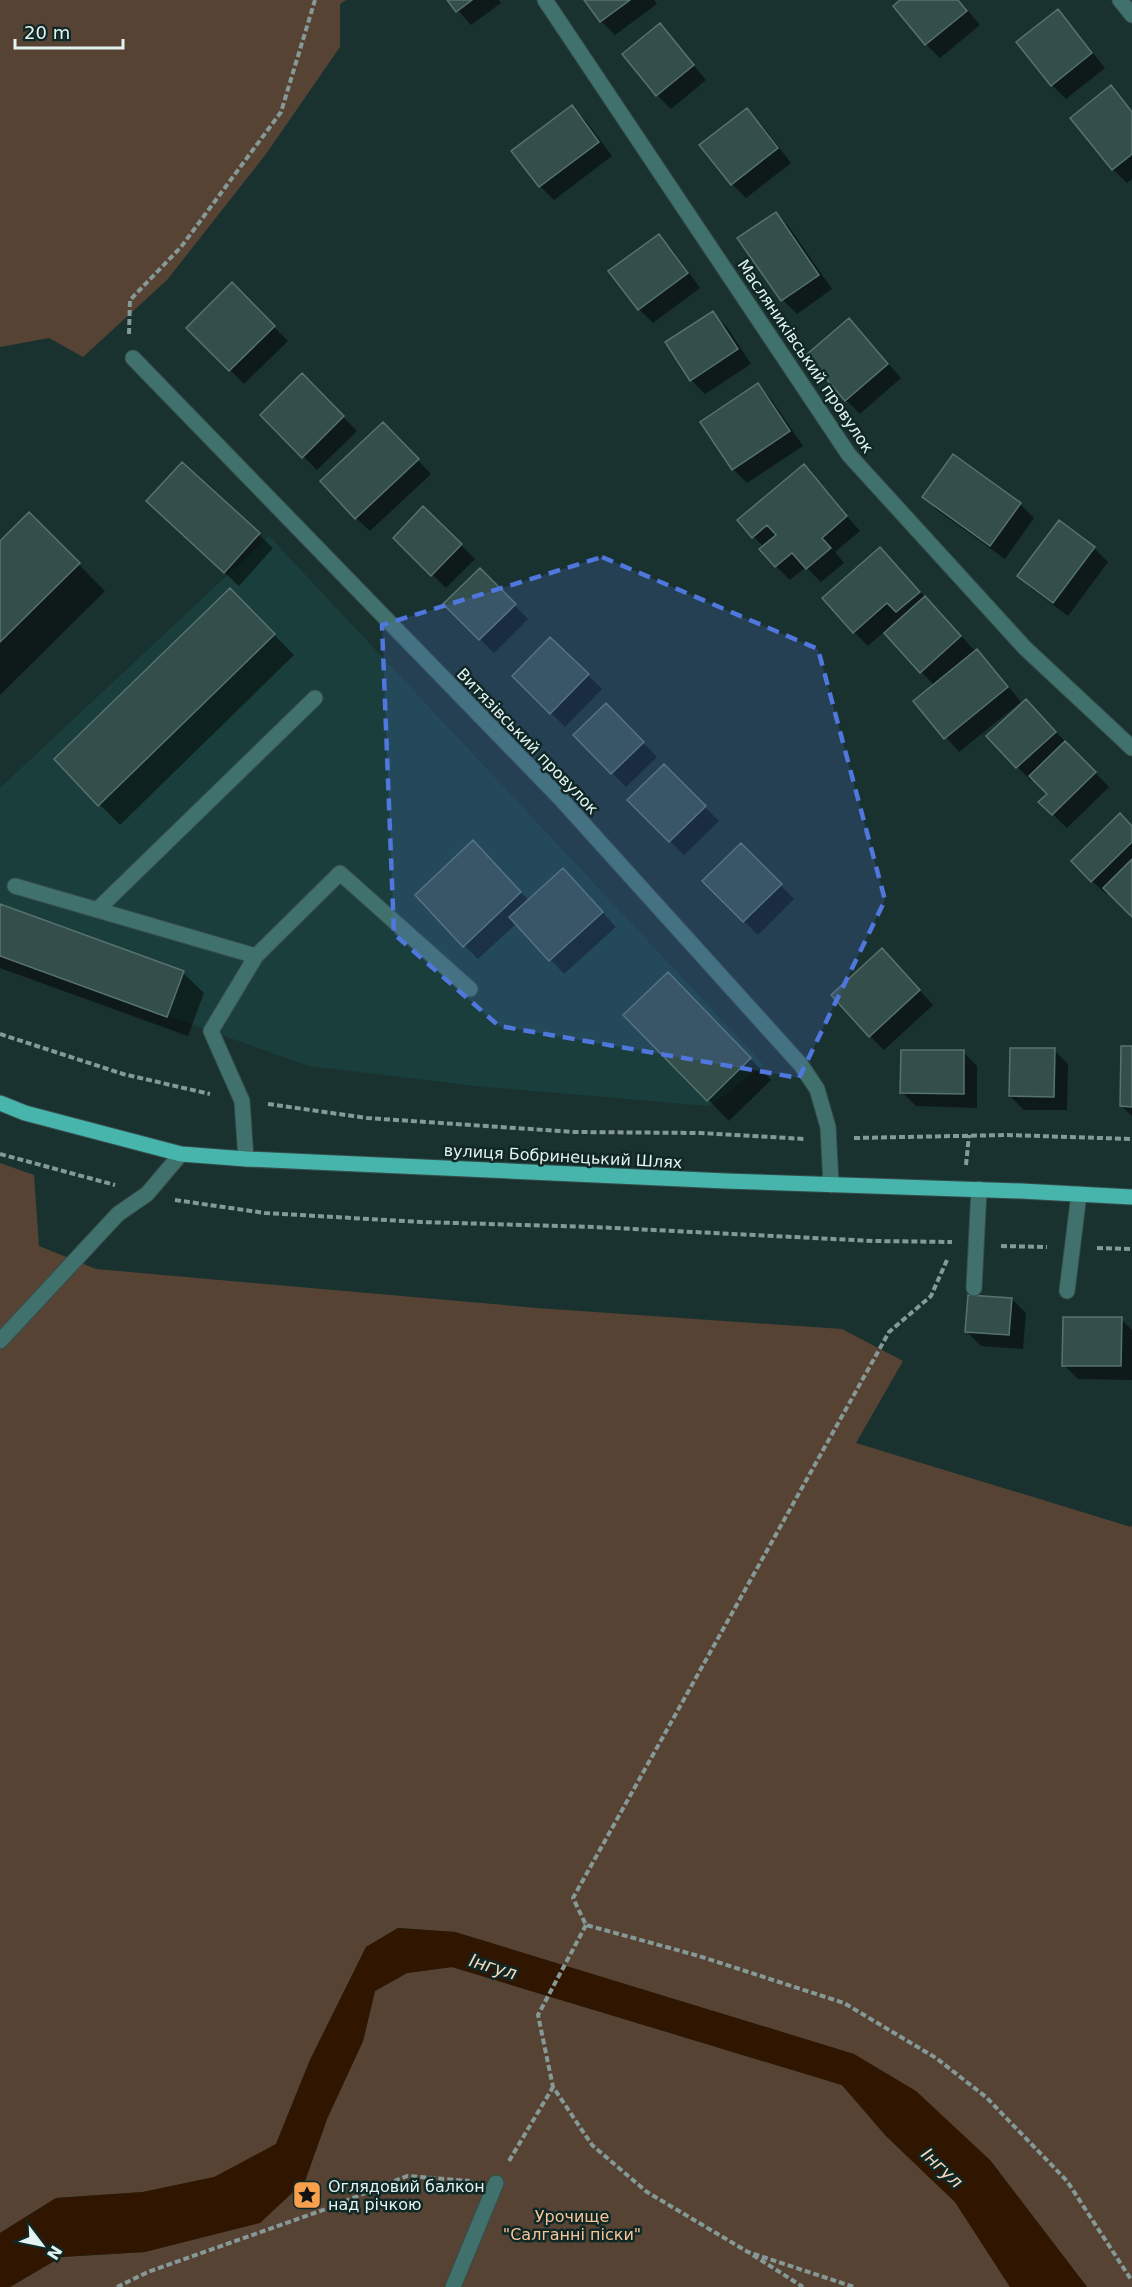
<svg xmlns="http://www.w3.org/2000/svg" width="1132" height="2287" font-family="'DejaVu Sans',sans-serif">
<style>
.built{fill:#1a3e3b}
.green{fill:#564334}
.water{fill:#301600}
.shadow{fill:#0007}
.building{fill:#344e4b;stroke:#57726f;stroke-width:1.5}
.lines{fill:none;stroke-linecap:round;stroke-linejoin:round}
.service-casing{stroke:#354d4b;stroke-width:17}
.minor-casing{stroke:#354d4b;stroke-width:17}
.primary-casing{stroke:#354d4b;stroke-width:17}
.path{stroke:#859997;stroke-width:4;stroke-dasharray:6 3;stroke-linecap:butt}
.service{stroke:#41716d;stroke-width:15}
.minor{stroke:#41716d;stroke-width:15}
.primary{stroke:#47b5ac;stroke-width:15}
.marked{fill:#4f77de;fill-opacity:0.2;stroke:#4f77de;stroke-width:4.5;stroke-dasharray:12 8;stroke-linejoin:round}
.labels{text-anchor:middle;stroke-width:5;stroke-linejoin:round;paint-order:stroke}
.street-label{font-size:16px;fill:#e4f3f1;stroke:#0f2826}
.poi-label{font-size:16px;fill:#e4f3f1;stroke:#0f2826;text-anchor:start}
.park-label{font-size:16px;fill:#fbc496;stroke:#0f2826}
.water-label{font-size:18px;font-style:italic;fill:#f9d8bc;stroke:#0f2826}
</style>
<rect width="100%" height="100%" fill="#193230"/>
<path class="built" d="M269,536L764,1065L709,1106L476,1086L309,1066L0,956V788Z"/>
<path class="green" d="M0,0H346L340,4V47L266,154L167,280L83,357L49,338L0,347Z
M0,1163L34,1175L39,1246L96,1269L537,1308L842,1329L903,1361L856,1443L1131,1527L1132,1525V2287H1087L990,2160L854,2054L455,1932L398,1928L366,1947L310,2060L276,2144L215,2177L143,2192L56,2198L0,2233Z
M452,1967L842,2085L886,2136L955,2202L1010,2287H10L61,2257L145,2252L305,2181L327,2119L363,2041L375,1991L407,1973Z"/>
<path class="water" d="M398,1928L455,1932L854,2054L916,2091L990,2160L1087,2287H1010L955,2202L886,2136L842,2085L452,1967L407,1973L375,1991L363,2041L327,2119L305,2181L260,2223L145,2252L61,2257L10,2287H0V2233L56,2198L143,2192L214,2177L276,2144L310,2060L366,1947Z"/>
<path class="shadow" d="M449,0H499L501,3L471,25Z
M586,0H654L657,4L615,35L601,21Z
M902,0H959L980,25L940,58L926,44Z
M1057,11L1071,25L1105,68L1066,99L1052,85L1018,42Z
M660,25L706,80L671,109L657,95Z
M1111,87L1132,111V179L1127,183L1113,169Z
M572,107L586,121L612,156L554,200L540,186L513,151Z
M747,110L761,124L791,163L746,198L732,184L702,146Z
M775,213L789,227L832,289L797,314L783,300L739,238Z
M659,236L672,249L700,288L653,323L639,309L610,271Z
M232,285L288,341L244,384L188,328Z
M713,313L727,327L751,364L705,394L691,380Z
M849,320L901,378L860,414L846,400Z
M302,375L357,431L317,470L262,415Z
M757,385L771,399L803,446L747,483L733,469L702,422Z
M397,438L431,474L370,531L356,518Z
M953,456L1020,504L1034,518L1005,559L938,511L924,497Z
M182,464L273,548L239,586L162,515Z
M804,466L860,531L835,552L844,563L821,582L806,567L790,580L776,566L764,547L753,536Z
M424,508L475,559L446,588L395,538Z
M29,514L105,591L0,695V543Z
M1059,522L1094,548L1108,562L1068,616L1033,590L1019,576Z
M894,563L976,652L991,665L1021,702L959,752L915,701L935,686L884,632L868,646L854,632Z
M480,570L528,619L494,653L445,604Z
M230,590L294,655L120,825L56,760Z
M551,639L602,689L565,727L514,676Z
M1026,701L1109,787L1067,828L1040,802L1049,794L1034,779L1031,781L988,736Z
M606,705L657,757L626,787L575,735Z
M664,766L719,821L684,855L629,800Z
M1132,827V915L1109,892L1106,894L1092,881Z
M741,845L794,899L758,935L704,881Z
M487,856L529,901L577,884L616,927L564,974L517,923L478,959L464,945Z
M0,906L183,973L204,993L188,1036L0,968Z
M896,964L933,1005L884,1050L870,1036Z
M688,995L771,1080L729,1121L626,1015Z
M1132,1048V1116L1122,1106Z
M1054,1050L1068,1064L1067,1110H1024L1010,1096Z
M963,1052L977,1066V1108L916,1106L902,1092Z
M1012,1299L1026,1313L1023,1349L981,1346L967,1332Z
M1121,1319L1132,1330V1380L1078,1379L1064,1365Z"/>
<path class="building" d="M447,0H472L456,12Z
M584,0H630L600,22Z
M900,0H958L967,11L925,45L893,6Z
M1058,9L1092,53L1051,86L1016,42Z
M660,23L694,65L656,96L622,54Z
M1111,85L1132,112V154L1112,170L1070,118Z
M572,105L599,142L539,187L511,151Z
M747,108L778,148L731,185L699,145Z
M776,212L819,275L781,301L737,238Z
M659,234L688,273L638,310L608,271Z
M232,282L275,326L229,371L186,328Z
M713,311L738,349L690,381L665,342Z
M849,318L888,364L845,401L806,355Z
M302,373L344,416L302,458L260,415Z
M758,383L790,431L732,470L700,422Z
M383,422L419,459L355,519L320,481Z
M953,454L1021,503L990,546L922,497Z
M182,462L260,533L224,573L146,501Z
M804,464L847,516L822,538L831,548L806,569L792,553L775,567L759,549L776,535L767,525L752,538L737,520Z
M423,506L462,544L431,576L393,538Z
M29,512L80,563L0,642V541Z
M1059,520L1095,547L1053,603L1017,576Z
M880,547L920,592L896,612L887,603L853,633L822,598Z
M480,568L516,604L479,640L443,604Z
M230,588L275,634L98,806L54,759Z
M925,596L961,636L920,673L884,633Z
M550,637L589,674L550,714L512,676Z
M977,649L1008,687L944,739L913,701Z
M1026,699L1056,732L1016,768L986,736Z
M606,703L644,742L611,774L573,735Z
M1065,741L1096,772L1052,815L1038,802L1047,794L1029,776Z
M664,764L706,806L669,842L627,800Z
M1120,813L1132,826V842L1091,882L1071,861Z
M473,840L521,892L463,947L415,895Z
M741,843L782,884L743,922L702,881Z
M1132,859V917L1103,888Z
M563,868L603,912L549,961L509,917Z
M0,904L184,971L167,1017L0,956Z
M882,948L920,990L869,1037L831,995Z
M668,972L751,1058L707,1101L623,1015Z
M1121,1046H1132V1107L1120,1106Z
M1010,1048H1055L1054,1097L1009,1096Z
M901,1050H964V1094L900,1093Z
M968,1295L1012,1298L1009,1335L965,1332Z
M1063,1317H1122L1121,1366H1062Z"/>
<g class="lines">
<g class="service-casing">
<path id="service" d="M15,886L256,956L211,1031L242,1101L246,1159
M97,910L315,698
M256,956L340,873L470,989
M974,1288L979,1189
M1067,1291L1079,1194
M0,1341L118,1214L147,1194L181,1154"/>
</g>
<g class="minor-casing">
<path id="minor" d="M545,0L849,455L1025,648L1132,748
M1120,0L1132,15
M133,358L560,798L801,1065L817,1089L828,1127L831,1185
M453,2287L496,2183"/>
</g>
<g class="primary-casing">
<path id="primary" d="M0,1103L25,1113L181,1154L246,1159L726,1181L1021,1191L1132,1197"/>
</g>
<path class="path" d="M129,334L130,300L181,247L281,112L315,0
M0,1034L123,1074L210,1094
M268,1104L367,1118L574,1132L701,1133L805,1139
M854,1138L1007,1135L1132,1139
M0,1154L115,1185
M966,1165L969,1135
M175,1200L265,1213L421,1222L594,1227L873,1241L952,1242
M1001,1246L1047,1247
M1097,1248L1132,1249
M947,1260L931,1296L889,1332L573,1898L586,1925L699,1956L844,2003L936,2058L986,2097L1067,2181L1132,2281
M586,1925L538,2015L553,2087L592,2145L647,2192L748,2252L854,2287
M509,2161L553,2087
M753,2255L803,2287
M117,2287L148,2272L326,2209L407,2176L470,2181"/>
<use href="#service" class="service"/>
<use href="#minor" class="minor"/>
<use href="#primary" class="primary"/>
</g>
<path class="marked" d="M602,557L818,649L885,900L799,1078L499,1026L394,934L382,625Z"/>
<defs>
<g id="sight-square" transform="scale(1.5)"><rect x="-9" y="-9" width="18" height="18" rx="4" fill="#f8a04b" stroke="#0f2826"/><path d="M0-6L1.8-2.2L6-1.7L2.9 1.2L3.7 5.4L0 3.3L-3.7 5.4L-2.9 1.2L-6-1.7L-1.8-2.2Z" fill="#111"/></g>
</defs>
<g fill-rule="evenodd">
<use href="#sight-square" x="307" y="2195"/>
</g>
<g class="labels">
<g class="street-label">
<text transform="translate(806 356) rotate(56)" y="6">Масляниківський провулок</text>
<text transform="translate(528 741) rotate(46)" y="6">Витязівський провулок</text>
<text transform="translate(563 1156) rotate(3)" y="6">вулиця Бобринецький Шлях</text>
</g>
<g class="poi-label">
<text x="328" y="2192">Оглядовий балкон<tspan x="328" dy="18">над річкою</tspan></text>
</g>
<g class="park-label">
<text x="572" y="2222">Урочище<tspan x="572" dy="18">"Салганні піски"</tspan></text>
</g>
<g class="water-label">
<text transform="translate(493 1967) rotate(17)" y="6">Інгул</text>
<text transform="translate(942 2168) rotate(43)" y="6">Інгул</text>
</g>
</g>
<g transform="translate(42 2245) rotate(122)" stroke="#0f2826" stroke-width="4.5" paint-order="stroke">
<path d="M0-4.5L10 22L0 15L-10 22Z" fill="#e4f3f1"/>
<text y="-9" font-size="16" font-weight="bold" text-anchor="middle" fill="#e4f3f1">N</text>
</g>
<path d="M15 39v9h108v-9" fill="none" stroke="#e4f3f1" stroke-width="3"/>
<text x="24" y="39" font-size="18" fill="#e4f3f1" stroke="#0f2826" stroke-width="4.5" paint-order="stroke">20 m</text>
</svg>
